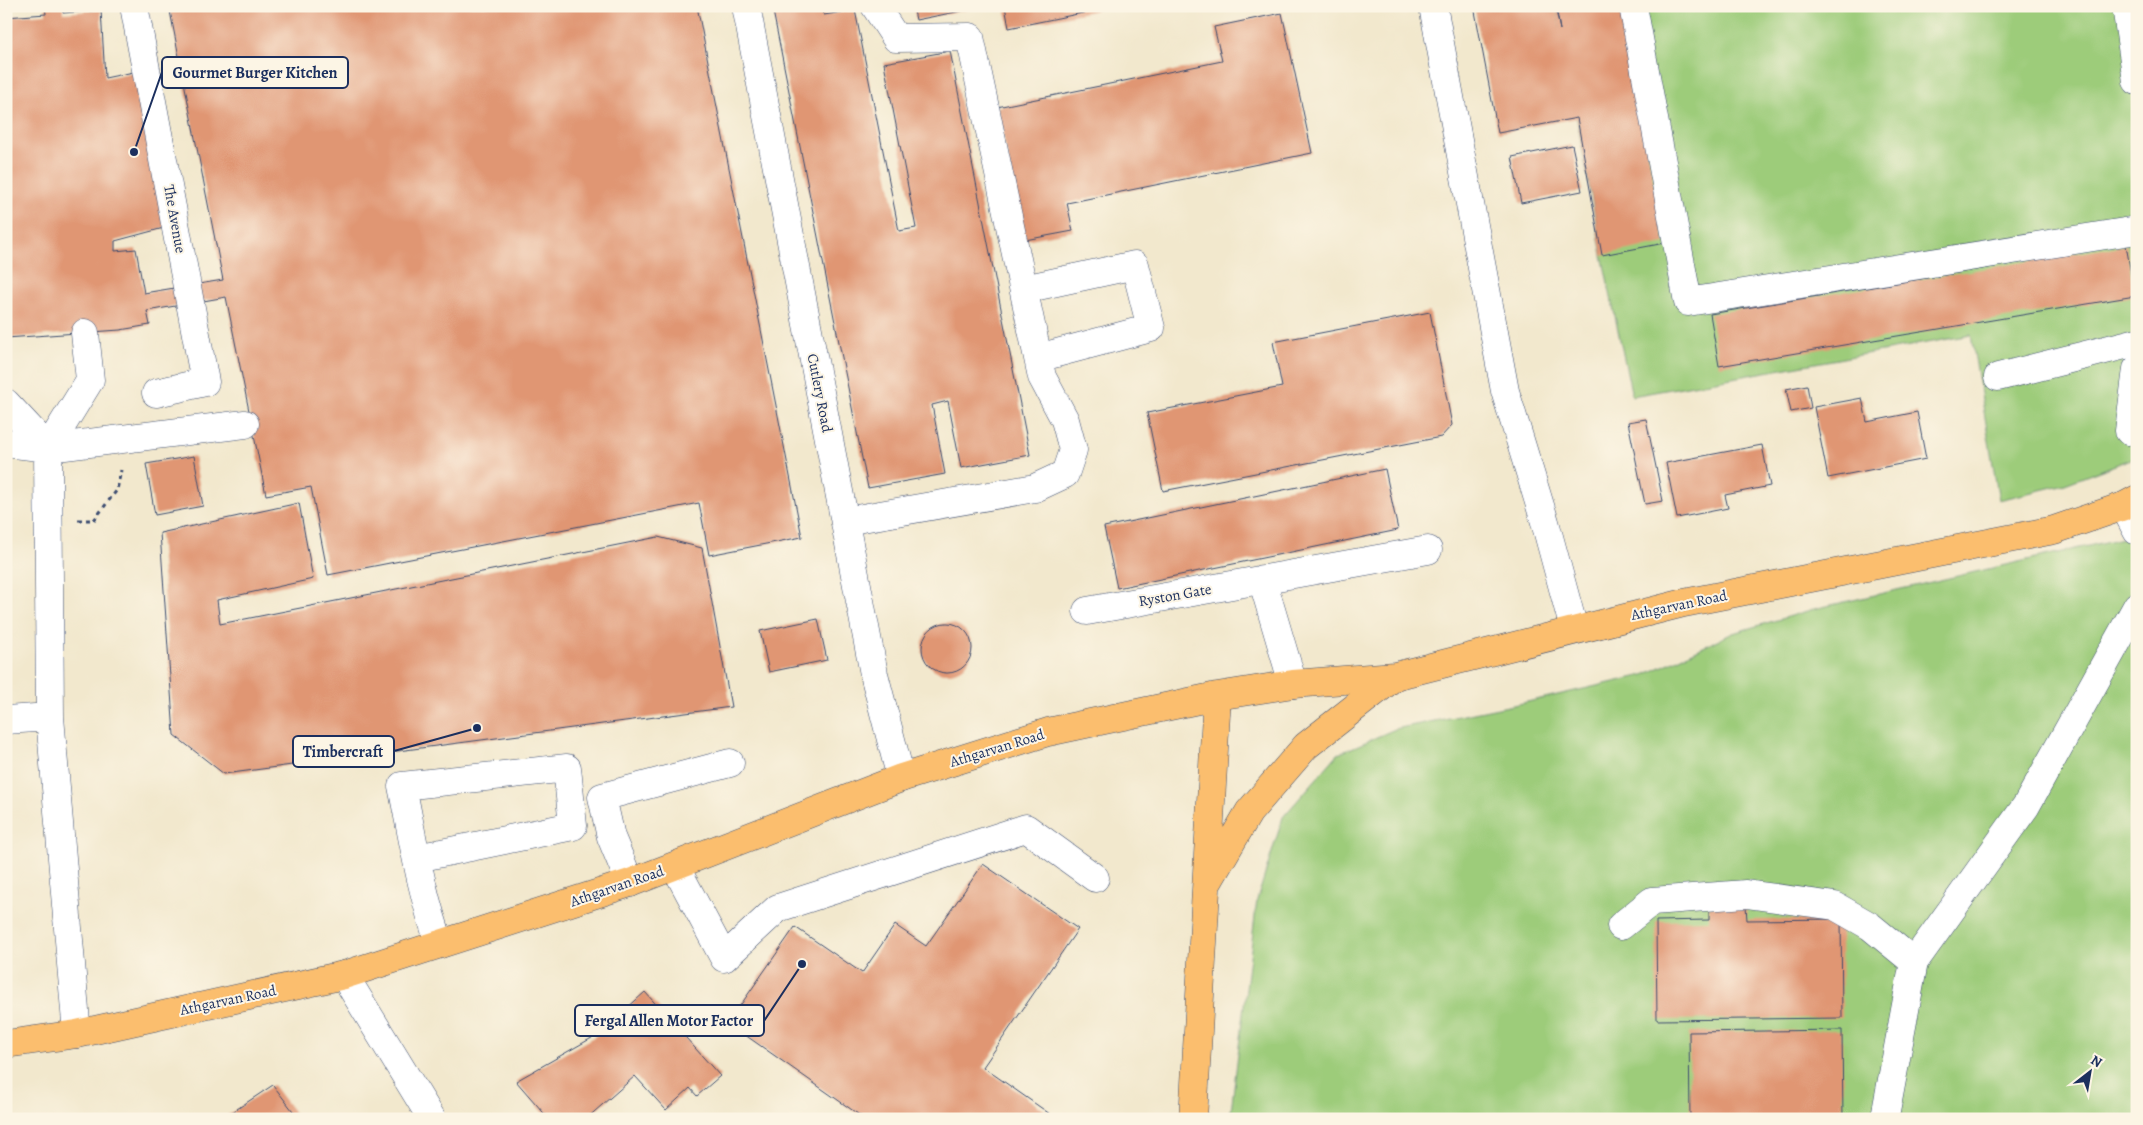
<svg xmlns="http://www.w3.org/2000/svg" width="2143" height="1125" font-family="Alegreya,serif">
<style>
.green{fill:#9dcc7a;stroke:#5c7e6c}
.building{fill:#e09673}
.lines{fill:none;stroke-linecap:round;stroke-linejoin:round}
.minor-casing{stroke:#3b4b6f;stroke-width:29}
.major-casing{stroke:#3b4b6f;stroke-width:29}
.path{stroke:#3b4b6f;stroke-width:3;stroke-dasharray:4 4;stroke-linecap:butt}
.minor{stroke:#fff;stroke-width:28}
.major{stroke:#fbbe6e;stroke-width:28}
.labels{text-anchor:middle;stroke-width:4;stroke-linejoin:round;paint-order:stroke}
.street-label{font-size:15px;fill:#1b2f5e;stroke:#fcf5e5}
.leader{fill:none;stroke:#1b2f5e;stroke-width:2}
.callout-dot{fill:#1b2f5e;stroke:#fcf5e5;stroke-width:2}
.callout{fill:#fcf5e5;stroke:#1b2f5e;stroke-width:2}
.callout-label{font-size:16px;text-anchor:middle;font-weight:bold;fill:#1b2f5e}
</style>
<rect width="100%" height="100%" fill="#fcf5e5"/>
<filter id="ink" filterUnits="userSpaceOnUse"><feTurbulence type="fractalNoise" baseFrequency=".02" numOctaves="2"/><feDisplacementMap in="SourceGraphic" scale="10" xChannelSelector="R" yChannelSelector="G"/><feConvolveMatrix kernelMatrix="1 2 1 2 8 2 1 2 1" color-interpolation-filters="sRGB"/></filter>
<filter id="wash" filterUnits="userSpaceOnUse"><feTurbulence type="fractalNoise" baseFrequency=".0096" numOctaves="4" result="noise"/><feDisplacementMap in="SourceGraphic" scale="20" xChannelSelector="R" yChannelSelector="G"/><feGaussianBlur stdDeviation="1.12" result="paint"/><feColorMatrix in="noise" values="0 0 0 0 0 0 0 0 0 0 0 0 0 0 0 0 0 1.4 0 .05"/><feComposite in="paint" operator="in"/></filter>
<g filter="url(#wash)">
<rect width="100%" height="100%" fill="#f2e8cd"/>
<path class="green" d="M1556,6H2137V455L2131,459L2065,484L1999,500L1971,335L1632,396L1602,255Z
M2137,533V1119H1230L1257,900L1283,817L1338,754L1395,729L1523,703L1644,675L1733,633L1814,609L2123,538Z"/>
<g id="blocks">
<path class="building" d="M45,6H63V13L101,10L105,78L143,70L171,226L115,241V251L136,249L144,293L223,280L169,6H697L802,537L709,555L699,503L328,575L311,487L266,495L226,297L147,311L150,325L120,330L6,338V17L46,14Z
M772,6H822L824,15L855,10L899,231L916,228L884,63L950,51L1030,455L961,468L948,401L932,405L945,474L868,488Z
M913,6H981V7L916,20Z
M1005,6H1112V7L1009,28Z
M1474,6H1555L1560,30L1556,6H1621L1665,243L1602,255L1577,118L1498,133Z
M1282,13L1312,153L1067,203L1073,231L1025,240L997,107L1222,61L1214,27Z
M1572,145L1582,191L1521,203L1512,157Z
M2126,245L2135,296L1719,366L1710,314Z
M1430,312L1452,425L1441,437L1163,491L1147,413L1282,387L1273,342Z
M1807,385L1811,408L1791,412L1786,389Z
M1862,398L1867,422L1917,412L1926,459L1828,478L1814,407Z
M1646,419L1663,501L1645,504L1628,422Z
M1762,445L1770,486L1725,495L1728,508L1677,518L1666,463Z
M194,456L203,506L155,515L146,464Z
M1385,469L1398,530L1117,588L1104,527Z
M299,503L313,579L217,600L220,624L658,537L702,548L731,707L224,774L174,735L160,533Z
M818,619L827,660L769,672L760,631Z
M922 648a25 25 0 1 1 50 0a25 25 0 1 1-50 0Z
M983,864L1078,929L983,1067L1057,1119H865L728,1023L795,927L862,973L895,925L926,946Z
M1709,906H1746L1747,920L1841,919L1842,1018L1657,1020L1656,921L1709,920Z
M645,992L720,1076L697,1096L690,1088L666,1110L635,1076L586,1119H549L516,1081L597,1035Z
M1842,1030L1843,1119H1690L1689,1032Z
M273,1085L299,1119H222Z"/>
</g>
</g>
<g filter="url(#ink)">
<use href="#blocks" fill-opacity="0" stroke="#3b4b6f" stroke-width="1"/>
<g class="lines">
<g class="minor-casing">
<path id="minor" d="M134,6L205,382L156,393
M746,6L874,674L901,778
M1433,6L1505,391L1545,522L1574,629
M1633,6L1688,302L2137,230
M2126,6L2137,81
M1024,289L1135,265L1151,328L1038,358
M1998,377L2137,342
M6,403L48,448
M2129,431L2137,369
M6,443L48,448L245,424
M2124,506L2137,531
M845,521L1035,488L1065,474L1073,450L1065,420L1042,377L970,37L896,38L875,6
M1262,579L1293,684
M1087,611L1428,550
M6,720L50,717
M417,858L573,826L567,768L402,786C413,839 421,893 440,944
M675,866L724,958L778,908L1026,828L1095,878
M630,883L611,837L602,797L730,763
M1621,926L1652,901L1746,894L1835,906L1870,926L1914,962
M344,975L432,1119
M77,1034L50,717L48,448L90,380L85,333
M1885,1117L1914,962L2026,806L2137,606"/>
</g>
<g class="major-casing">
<path id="major" d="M1208,882L1249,812L1306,746L1395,676
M6,1044L77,1034L344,975L630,883L901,778L1048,732L1217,696L1293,684L1395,676L1684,603L2054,530L2124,506L2137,499
M1193,1119L1217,696"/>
</g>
<path class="path" d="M78,520H94L117,490L121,470"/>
<use href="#minor" class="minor"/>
<use href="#major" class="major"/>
</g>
</g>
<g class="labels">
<g class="street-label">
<text transform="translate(175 219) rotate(80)" y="5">The Avenue</text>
<text transform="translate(820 393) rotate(79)" y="5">Cutlery Road</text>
<text transform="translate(1175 595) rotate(-10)" y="5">Ryston Gate</text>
<text transform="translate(1679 605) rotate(-12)" y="5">Athgarvan Road</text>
<text transform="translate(997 748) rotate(-17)" y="5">Athgarvan Road</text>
<text transform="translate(617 886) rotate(-19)" y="5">Athgarvan Road</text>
<text transform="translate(228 1000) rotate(-12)" y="5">Athgarvan Road</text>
</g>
</g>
<path class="leader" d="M134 152L162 72M477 728L394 751M802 964L764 1021"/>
<g class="callout-dot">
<circle cx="134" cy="152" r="5"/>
<circle cx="477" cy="728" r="5"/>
<circle cx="802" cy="964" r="5"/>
</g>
<g class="callout">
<rect x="162" y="57" width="186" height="31" rx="5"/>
<rect x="293" y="736" width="101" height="31" rx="5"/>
<rect x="575" y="1005" width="189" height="31" rx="5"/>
</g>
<g class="callout-label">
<text x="255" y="78">Gourmet Burger Kitchen</text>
<text x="343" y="757">Timbercraft</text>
<text x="669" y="1026">Fergal Allen Motor Factor</text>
</g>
<rect width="2143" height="1125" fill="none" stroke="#fcf5e5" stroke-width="25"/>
<g transform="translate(2090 1072) rotate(31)" stroke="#fcf5e5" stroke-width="4" paint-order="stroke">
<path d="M0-4L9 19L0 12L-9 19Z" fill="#1b2f5e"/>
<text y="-8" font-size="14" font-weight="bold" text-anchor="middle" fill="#1b2f5e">N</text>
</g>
</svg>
